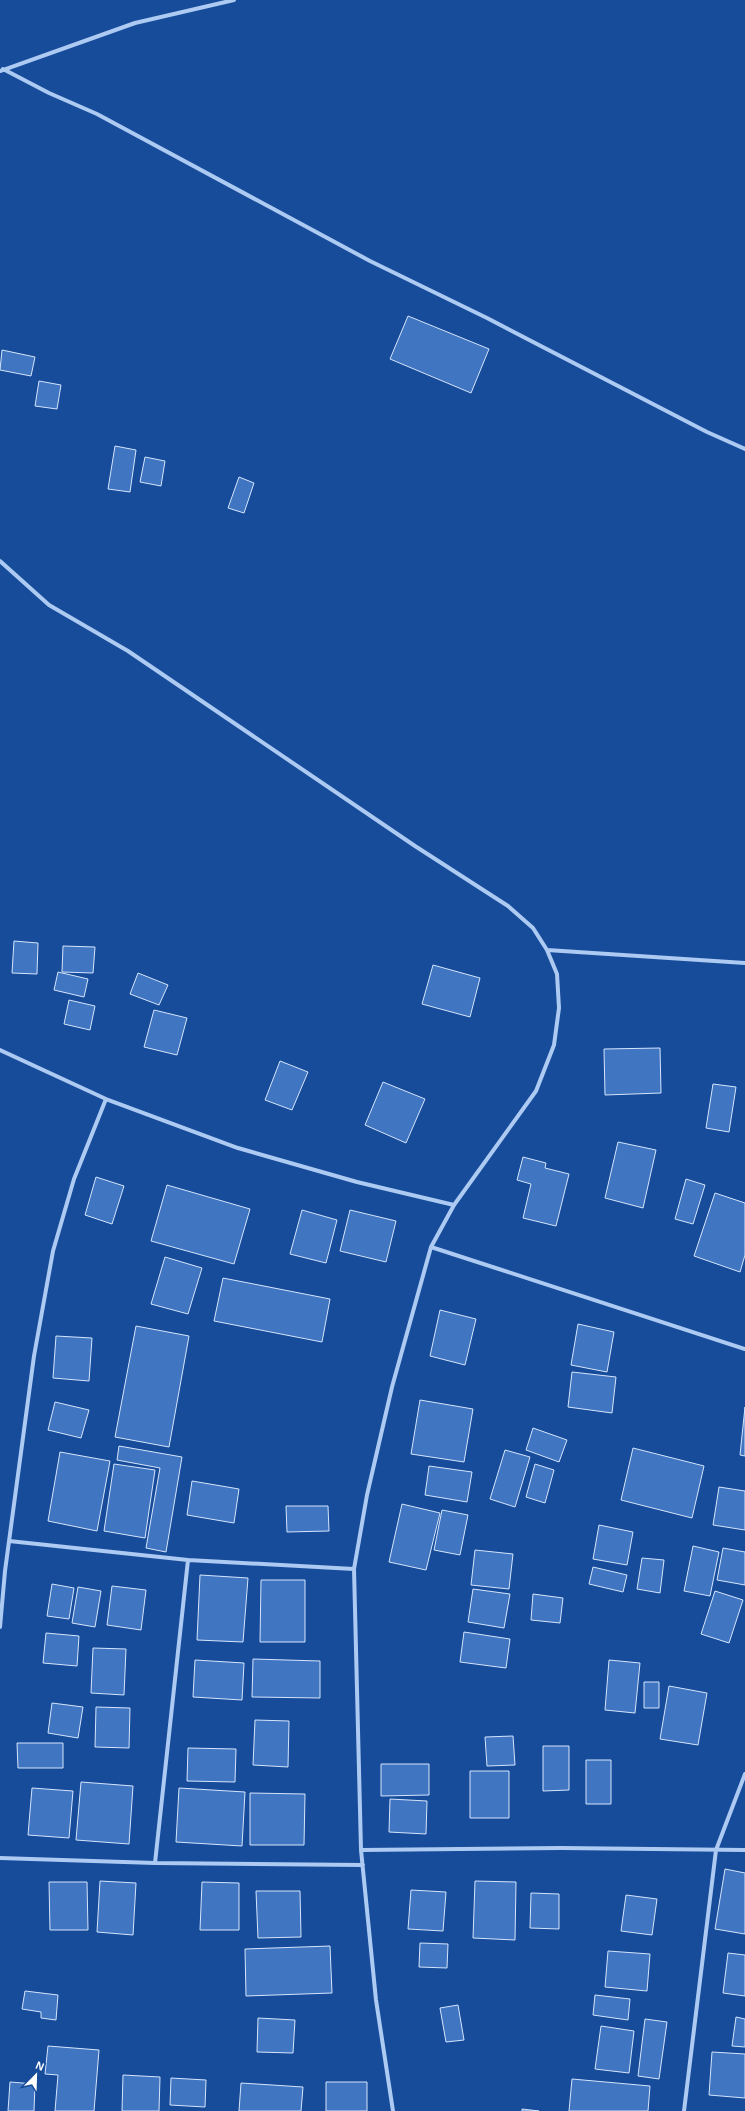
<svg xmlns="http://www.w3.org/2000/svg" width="745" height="2111" font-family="Arial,sans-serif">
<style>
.building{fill:#4075c1;stroke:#d5e5fc}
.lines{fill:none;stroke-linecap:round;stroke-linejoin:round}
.street{stroke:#adcaf2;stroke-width:4}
</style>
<rect width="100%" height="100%" fill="#174c9b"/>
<path class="building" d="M408,316L489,349L471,393L390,359Z
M2,350L35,357L31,376L0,370Z
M39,381L61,385L57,409L35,406Z
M115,446L136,450L130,492L108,489Z
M145,457L165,461L161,486L140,482Z
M239,477L254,483L244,513L228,508Z
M14,941L38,943L37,974L12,973Z
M63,946L95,947L93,973L62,972Z
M433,965L480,978L470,1017L422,1004Z
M58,972L88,979L84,997L54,990Z
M138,973L168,985L159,1005L130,994Z
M69,1000L95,1006L90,1030L64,1024Z
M154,1010L187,1018L177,1055L144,1047Z
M660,1048L661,1093L605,1095L604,1049Z
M280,1061L308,1072L292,1110L265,1100Z
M383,1082L425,1099L406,1143L365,1125Z
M713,1084L736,1087L729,1132L706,1128Z
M618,1142L656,1150L643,1208L605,1198Z
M523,1157L546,1163L545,1168L569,1174L556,1226L523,1218L531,1184L517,1180Z
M96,1177L124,1186L112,1224L85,1215Z
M686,1179L705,1185L693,1224L675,1219Z
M167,1185L250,1209L234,1264L151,1241Z
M715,1193L745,1203V1255L740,1272L694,1256Z
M302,1210L337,1220L326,1263L290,1254Z
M350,1210L396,1221L386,1262L340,1251Z
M165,1257L202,1268L188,1314L151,1304Z
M223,1278L330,1299L322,1342L214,1321Z
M440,1310L476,1319L465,1365L430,1356Z
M578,1324L614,1332L607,1372L571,1365Z
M136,1326L189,1336L169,1447L115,1437Z
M56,1336L92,1338L89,1381L53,1378Z
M572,1372L616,1377L612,1413L568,1407Z
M420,1400L473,1409L464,1462L411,1454Z
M55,1402L89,1410L81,1438L48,1430Z
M745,1407V1456L740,1455Z
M533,1428L567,1440L559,1462L526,1450Z
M119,1446L182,1457L166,1552L146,1548L160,1468L117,1460Z
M633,1448L704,1466L692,1518L621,1500Z
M505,1450L530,1457L515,1507L490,1499Z
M60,1452L110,1461L97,1531L48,1521Z
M114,1464L155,1470L145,1538L104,1531Z
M535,1464L554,1470L545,1503L526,1497Z
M429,1466L472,1472L467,1502L425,1495Z
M192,1481L239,1489L234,1523L187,1515Z
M719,1487L745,1491V1530L713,1525Z
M402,1504L440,1513L426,1570L389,1562Z
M286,1506H328L329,1531L287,1532Z
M442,1510L468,1515L460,1555L434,1550Z
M599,1525L633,1532L627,1565L593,1559Z
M693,1546L719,1552L710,1596L684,1591Z
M723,1548L745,1552V1585L717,1580Z
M475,1550L513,1554L509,1589L471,1585Z
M642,1558L664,1560L660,1593L637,1589Z
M593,1567L627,1575L623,1592L589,1584Z
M200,1575L248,1578L243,1642L197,1640Z
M261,1580H305V1642H260Z
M52,1584L74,1588L69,1619L47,1616Z
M112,1586L146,1590L141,1630L107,1625Z
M78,1587L101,1591L95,1627L72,1623Z
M473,1589L510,1594L504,1628L468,1622Z
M715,1591L743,1600L729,1643L701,1634Z
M533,1594L563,1598L560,1623L531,1620Z
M464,1632L510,1639L506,1668L460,1662Z
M46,1633L79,1636L77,1666L43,1663Z
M93,1648L126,1649L124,1695L91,1693Z
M253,1659L320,1661V1698L252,1697Z
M195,1660L244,1663L242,1700L193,1697Z
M609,1660L640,1663L635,1713L605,1710Z
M644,1682H659V1708H644Z
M669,1686L707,1693L698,1745L660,1739Z
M52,1703L83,1707L78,1738L48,1733Z
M96,1707L130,1708L129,1748L95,1747Z
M255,1720L289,1721L288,1767L253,1765Z
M513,1736L515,1765L487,1766L485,1737Z
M17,1743H63V1768H18Z
M543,1746H569V1790L543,1791Z
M188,1748L236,1749L235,1782L187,1781Z
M586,1760H611V1804H586Z
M381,1764H429V1795L381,1796Z
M470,1771H509V1818H470Z
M81,1782L133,1786L129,1844L76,1840Z
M32,1788L73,1791L69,1838L28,1835Z
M179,1788L245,1792L242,1846L176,1842Z
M250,1793L305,1794L304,1845H250Z
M390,1799L427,1801L426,1834L389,1832Z
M725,1869L745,1873V1934L715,1929Z
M100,1881L136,1883L133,1935L97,1932Z
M475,1881L516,1882L515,1940L473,1938Z
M49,1882H87L88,1930H50Z
M202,1882L239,1883V1930H200Z
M411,1890L446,1892L443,1931L408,1929Z
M256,1891H300L301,1937L258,1938Z
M531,1893L559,1894V1929L530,1928Z
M626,1895L657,1899L652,1935L621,1931Z
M420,1943L448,1944L447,1968L419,1967Z
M330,1946L332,1993L246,1996L245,1949Z
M608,1951L650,1954L647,1991L605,1987Z
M728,1953L745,1955V1996L723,1993Z
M25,1991L58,1995L56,2020L41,2018V2012L22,2009Z
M595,1995L630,1999L628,2020L593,2015Z
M458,2005L464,2040L446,2042L440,2008Z
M736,2017L745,2019V2047L732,2046Z
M258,2018L295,2020L293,2053L257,2052Z
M645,2019L667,2022L659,2079L638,2076Z
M601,2026L634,2031L629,2073L595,2069Z
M48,2046L99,2050L94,2111H55L58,2075L45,2074Z
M712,2052L745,2054V2098L709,2095Z
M123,2075L160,2077L159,2111H122Z
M171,2078L206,2080L205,2107L170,2105Z
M572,2079L650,2086L648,2111H569Z
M10,2082L35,2084L34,2111H8Z
M326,2082H367V2111H326Z
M241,2083L303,2087L301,2111H239Z
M522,2109L539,2111H522Z"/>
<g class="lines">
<path class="street" d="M3,69L49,93L97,114L370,261L487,318L707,432L745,449
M0,71L135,23L234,0
M0,561L49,605L128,651L415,846L508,906L533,928L547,950L557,974L559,1008L554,1045L536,1091L454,1205L431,1247L392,1387L367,1495L354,1569L361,1850L376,2000L393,2111
M547,950L745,963
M0,1050L106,1099L238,1148L357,1182L454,1205
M431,1247L745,1349
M9,1541L188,1560L354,1569
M0,1627L5,1571L34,1356L53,1251L74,1179L106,1099
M361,1850L561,1848L745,1850
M0,1858L155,1863L363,1865
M155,1863L188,1560
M684,2111L716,1850L745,1774"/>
</g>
<g transform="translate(36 2075) rotate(23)" stroke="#174c9b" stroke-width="3" paint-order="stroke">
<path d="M0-3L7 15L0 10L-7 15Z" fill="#ffffff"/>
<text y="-6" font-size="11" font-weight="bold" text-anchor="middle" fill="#ffffff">N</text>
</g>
</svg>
